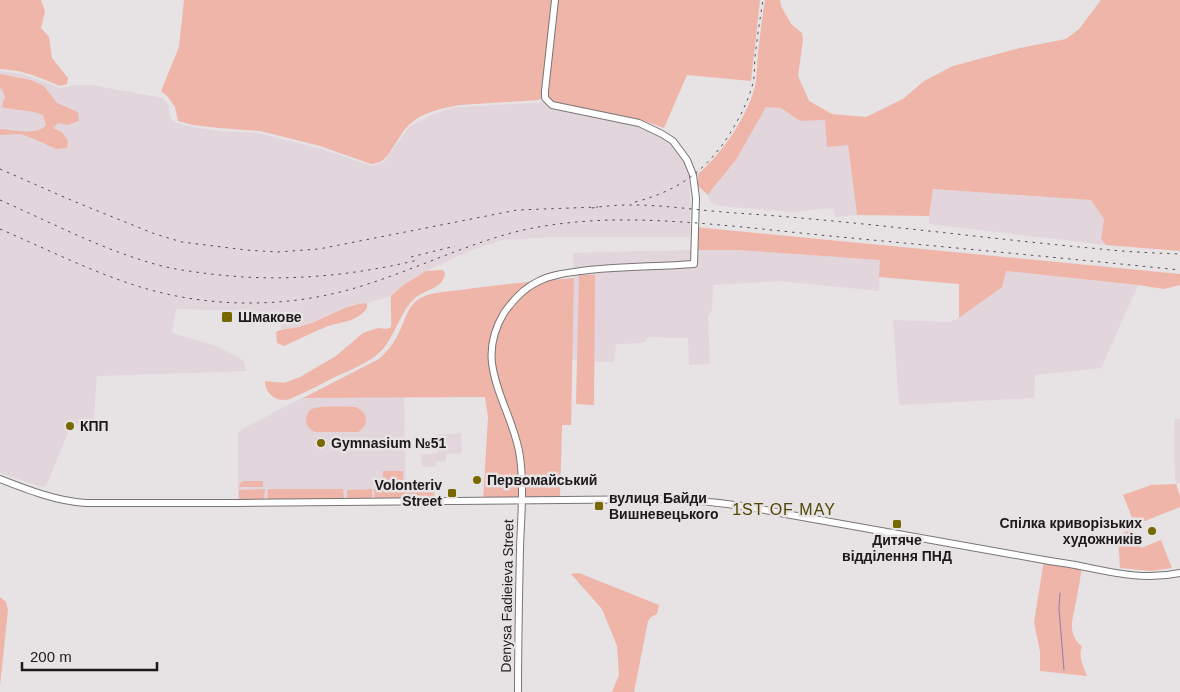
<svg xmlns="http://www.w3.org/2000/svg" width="1180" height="692" font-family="Helvetica,sans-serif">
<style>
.built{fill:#e2d5db}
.green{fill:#efb5a8}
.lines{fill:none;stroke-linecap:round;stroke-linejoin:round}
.stream{stroke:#9479b2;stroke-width:1}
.minor-casing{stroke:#797576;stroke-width:8}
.minor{stroke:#fff;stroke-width:6}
.rail{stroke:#514f50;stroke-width:1;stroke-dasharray:2.5 5;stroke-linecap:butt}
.poi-dot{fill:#776900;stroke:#e7e2e4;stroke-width:2}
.labels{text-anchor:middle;stroke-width:5;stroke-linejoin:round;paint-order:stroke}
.poi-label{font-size:14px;font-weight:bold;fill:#1b191a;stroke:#e7e2e4;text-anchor:start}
.street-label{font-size:14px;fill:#1b191a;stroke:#e7e2e4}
.quarter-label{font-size:16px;letter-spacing:1px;fill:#504603;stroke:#e7e2e4}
</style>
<rect width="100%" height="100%" fill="#e7e2e4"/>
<path class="built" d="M0,71L23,74L60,88L73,85H91L163,98L169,106L170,117L174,122L192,127L218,131L258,133L319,148L372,166L384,162L409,127L429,116L448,109L459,107L548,102L639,123L673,141L690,168V237H552L502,240L469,251L426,271L402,286L391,296L367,303L356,304L298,328L281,329L280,312L176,309L172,333L217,346L244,361L246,371L97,376L93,427L76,424L70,428L46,486L42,487L0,473Z
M766,107L781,108L800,121L825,120L848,145L857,215L836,217L832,208L793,212L720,206L710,202L708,195L712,189L736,160Z
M933,189L1091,200L1104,219L1101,239L1106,245L929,224V216Z
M694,250H738L880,260L879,291L780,281L713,285L712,310L708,316L710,364L689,365L688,338L648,337L644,343L616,344L614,362L572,360L574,278L573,253Z
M1006,271L1138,285L1101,368L1035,375L1034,398L899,405L893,320L949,322L959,318L1002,287Z
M404,397L406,502L238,503V433L246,427L302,398Z
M1174,419H1180V483L1176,484L1175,476Z
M461,433L462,453L446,454V461L436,462L437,466L422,467L421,455L438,453L437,435Z"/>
<path class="green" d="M0,0H41L45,11L41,28L49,37L52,58L68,78L67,84L60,86C38,77 24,70 0,69Z
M184,0H552L542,97L539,100L460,105C443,108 422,112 409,125C399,134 392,153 383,160C380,163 375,163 371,164L320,146L260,131L219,128L193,125L178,121L175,107L168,97L161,91L179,47Z
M558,0H760L751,81L687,75L664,128L641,120L555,103C549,99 548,96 547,90Z
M765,0H780L781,6L791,24L802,33L803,40L798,76L809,101L832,114L866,117L903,99L924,81L953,66L1020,48L1066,39L1079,29L1101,0H1180V251L1106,245L1101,239L1104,219L1091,200L933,189L929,216L857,215L848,145L827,147L825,120L800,121L781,108L766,107L736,160L712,189L708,195L698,186V174C722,154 751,112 756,81C757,72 757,63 758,54C760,36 762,18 765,0Z
M0,74L31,80L44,86L57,103L78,112L79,121L68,125L58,123L53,128L62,132L68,141L67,148L56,149L41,142L21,134L0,135V129C13,130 37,136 46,125L43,115C28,109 17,111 2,107L3,102L5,97L2,89L0,88Z
M695,227L1180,274V285L1164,289L1138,285L1006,271L1002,287L959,318V284L879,277L880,260L738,250H694Z
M443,270L445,274C442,290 424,289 414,299C402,310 396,331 386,345C375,361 352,369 335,377C320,385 305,392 290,399C278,403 265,395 265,381L284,383L300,377L336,356L363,333L378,328L387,329L391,327C392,317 390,307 391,296L402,286L426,271Z
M579,275H595L594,405L576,404Z
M574,278L571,425H562L560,501H483L488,417L485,397L303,398L379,359C389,350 396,340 401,328C405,319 408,308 416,301C427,292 445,292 460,290C498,284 536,282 574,278Z
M367,303V308C357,322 344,321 328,326C313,332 299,339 284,346L277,343L276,332C283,328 291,329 299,327C323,321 342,305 367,303Z
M355,407C368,411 370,425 358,432H316C311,431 307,427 306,421C306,417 307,413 310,410C317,405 345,407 355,407Z
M383,471H403V483L383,484Z
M244,481H263V487H239L240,483Z
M1176,484L1180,496V507L1135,525L1123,495L1151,485Z
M435,488L434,499H375L374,489Z
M265,489L264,500H239V490Z
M268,489H343L344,500L267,501Z
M372,489V499L347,500V490Z
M1133,529L1141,548L1161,540L1172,568L1151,571L1120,568L1118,535Z
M1044,560L1082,566C1080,579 1078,593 1075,606C1074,613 1071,622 1072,629C1073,636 1076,642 1082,646C1078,656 1083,666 1087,676L1040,671V652L1034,622Z
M579,573L659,605L657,614L651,617L648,621L634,692H612L619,675L617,646L602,609L571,574Z
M0,597L6,602L8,610L0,686Z"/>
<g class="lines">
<path class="stream" d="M1060,593L1059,609L1064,670"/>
<g class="minor-casing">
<path id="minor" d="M0,479C28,490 56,501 86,503H238L671,499C708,501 744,505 780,513L1044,560C1054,562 1065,563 1075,565C1111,572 1143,581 1180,573
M518,692C518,644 519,596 520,548C521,518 524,487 520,457C516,425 496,396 492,363C490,345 495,328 504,313C513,300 523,289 537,282C550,275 566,273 581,271C618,266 656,267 694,264L696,198L693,175L687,160L673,141L662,134L639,123L552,105L545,98V91L555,0"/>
</g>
<use href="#minor" class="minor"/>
<path class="rail" d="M0,169L73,201L155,234L182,242L246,250L277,252L319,249L517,210L598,207
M0,200C52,223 103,250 158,265C173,269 188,271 203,273C276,283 347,277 418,260
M635,202C677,191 705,172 729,135C739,119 748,102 753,83C755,75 754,66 755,57C757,38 760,19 763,0
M592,208C640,200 688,210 736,213C858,221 979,238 1101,249C1127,252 1154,253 1180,254
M0,229C44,248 88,270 134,285C204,308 284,309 355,288C406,273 453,250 504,235C538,225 576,221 612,220C684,219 758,229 830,236C946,247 1063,258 1180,270
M411,257L455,246"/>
</g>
<g class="poi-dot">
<rect x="221" y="311" width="12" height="12" rx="2.5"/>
<circle cx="70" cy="426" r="5"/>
<circle cx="321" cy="443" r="5"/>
<circle cx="477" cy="480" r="5"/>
<rect x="447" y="488" width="10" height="10" rx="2.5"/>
<rect x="594" y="501" width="10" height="10" rx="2.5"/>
<rect x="892" y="519" width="10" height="10" rx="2.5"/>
<circle cx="1152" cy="531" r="5"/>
</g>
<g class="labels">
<g class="poi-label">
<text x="238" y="322">Шмакове</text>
<text x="80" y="431">КПП</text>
<text x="331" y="448">Gymnasium №51</text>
<text x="487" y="485">Первомайський</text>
<text x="442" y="490" text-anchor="end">Volonteriv<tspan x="442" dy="16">Street</tspan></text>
<text x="609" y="503">вулиця Байди<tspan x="609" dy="16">Вишневецького</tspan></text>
<text x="1142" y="528" text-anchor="end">Спілка криворізьких<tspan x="1142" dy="16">художників</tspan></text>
<text x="897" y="545" text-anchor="middle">Дитяче<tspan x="897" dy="16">відділення ПНД</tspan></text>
</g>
<g class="street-label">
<text transform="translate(507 596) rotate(-89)" y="5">Denysa Fadieieva Street</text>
</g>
<g class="quarter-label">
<text x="784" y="515">1ST OF MAY</text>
</g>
</g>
<path d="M22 662v8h135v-8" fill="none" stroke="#1b191a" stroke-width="2.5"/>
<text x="30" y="662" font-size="15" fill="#1b191a" stroke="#e7e2e4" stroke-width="4" paint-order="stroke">200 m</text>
</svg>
